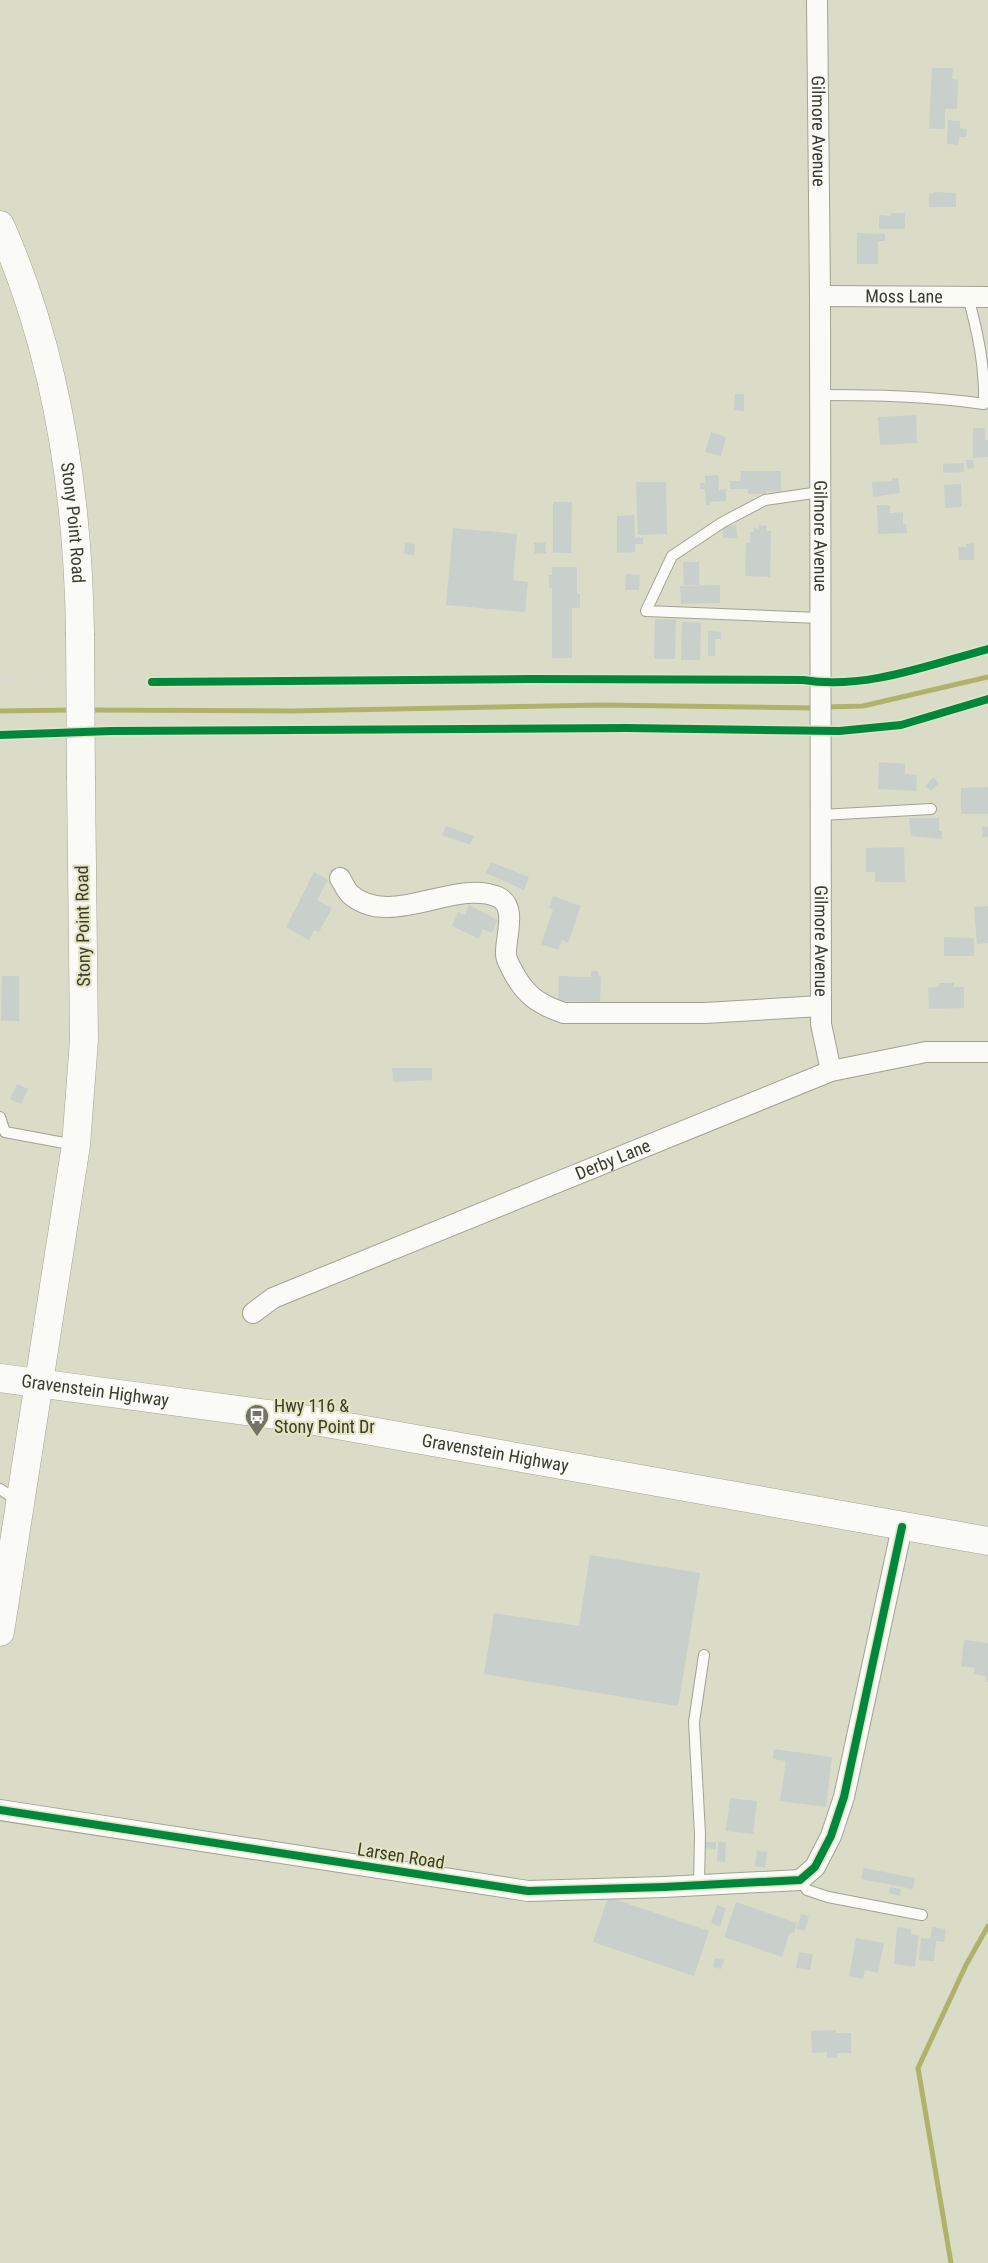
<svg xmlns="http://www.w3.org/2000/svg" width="988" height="2263" font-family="'Roboto Condensed',sans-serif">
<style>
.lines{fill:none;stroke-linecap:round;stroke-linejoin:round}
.stream{stroke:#b1b26a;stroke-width:5}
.building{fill:#c9cfcb}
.service-casing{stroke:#a2a293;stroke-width:12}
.minor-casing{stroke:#a2a293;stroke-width:22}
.secondary-casing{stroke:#a2a293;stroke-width:29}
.primary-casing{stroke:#a2a293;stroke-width:29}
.path{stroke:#dadad4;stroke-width:3;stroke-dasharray:2.5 4;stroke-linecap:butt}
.service{stroke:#fafaf7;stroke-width:10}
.minor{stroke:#fafaf7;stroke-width:20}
.secondary{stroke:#fafaf7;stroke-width:28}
.primary{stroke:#fafaf7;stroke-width:28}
.secondary-bridge-casing{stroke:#a2a293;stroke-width:29;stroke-linecap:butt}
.secondary-bridge{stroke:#fafaf7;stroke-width:28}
.cycleway-casing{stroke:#e3e4c0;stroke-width:11}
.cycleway{stroke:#00873e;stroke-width:8}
.labels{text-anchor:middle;stroke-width:4;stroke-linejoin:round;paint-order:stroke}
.street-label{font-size:18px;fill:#3b3c2d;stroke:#e3e4c0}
.poi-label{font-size:18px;fill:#3b3c2d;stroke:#e3e4c0;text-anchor:start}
</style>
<rect width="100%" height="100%" fill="#dbdcc8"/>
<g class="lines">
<path class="stream" d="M825,707L863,706L988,677
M88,710L292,711L602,705L817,708
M0,711L72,710
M951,2263L918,2068L966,1965L988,1926"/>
</g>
<path class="building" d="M932,68H953L952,79L958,80L957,109H945V129H929Z
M948,120L960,121V128L967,129L966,137H959L958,145L947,144Z
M936,192L956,193V207H929V194Z
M891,213H905V229H879V215L891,216Z
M857,233L885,234V241H878V264H857Z
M735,394H744V411L734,410Z
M916,415L917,443L880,445L878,417Z
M973,428H985V440H988V457L973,458Z
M711,432L726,437L721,456L705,452Z
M966,460H973L974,468L967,469Z
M964,463V472L943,473V464Z
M741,471H781V491H766V494H748V489H730V481H740Z
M718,475L719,490L726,489V501L710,502V505H706L705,489H700V483H705V476Z
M892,478H898L900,493L873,497L872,482L892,481Z
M636,482H666L667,534L638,535Z
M961,484L962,507L945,508L944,485Z
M553,502H572L571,553H553Z
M877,505H890V513L903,512V524H906L907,533L878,534Z
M634,515L635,538H643V544H635V552L617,553V516Z
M736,525L737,538H723V526Z
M759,525L767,526L766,531H771L770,577L745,576L746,543H750V532H754V528L759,529Z
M453,528L517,534L513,580L528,582L525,612L446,605Z
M545,542L546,553L535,554L534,543Z
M405,543L415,544L414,555L404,554Z
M974,543V560H959L958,547H966V544Z
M683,562H699V585H684Z
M552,567H577V594H580V608H572V658H552V588H549V575H552Z
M626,574L640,575L639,590H625Z
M720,585V603L681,604L680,586Z
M655,619H676L675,659H654Z
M682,622L701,623L700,660H681Z
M708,631L721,632V639H715V656H708Z
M879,762L905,764V774L917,775L916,791L878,789Z
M934,777L939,783L931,791L925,786Z
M988,787V814H961V788Z
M909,818H939V831H942V839L911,836Z
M446,826L474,836L470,845L442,835Z
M982,826L988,827V837H982Z
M904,847L905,882H875V872H866V848Z
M491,862L529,877L524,890L486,873Z
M314,872L328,880L317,900L332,908L319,932L314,930L309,940L286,927Z
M553,896L581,906L568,943L562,940L558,950L541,944L553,910L549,907Z
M469,905L498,920L492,933L483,929L479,939L452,926L458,912L465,915Z
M988,906V943L977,944L974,907Z
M944,937L974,938V956H944Z
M591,971H598V976H601L600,1002L558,1001L559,976L591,977Z
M2,976H19V1021H1Z
M939,983H954V987H964V1008L929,1009L928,988L939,987Z
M392,1068H432V1080L393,1082Z
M17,1084L28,1089L21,1104L10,1099Z
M590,1555L700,1573L678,1706L484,1674L494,1613L579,1626Z
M964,1640L988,1643V1682H985L986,1676L974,1674L975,1668L961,1666Z
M774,1749L832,1757L826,1807L780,1801L786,1761L773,1759Z
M730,1798L757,1801L753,1834L726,1831Z
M705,1842H716V1849L705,1848Z
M718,1842H726L725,1862L717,1861Z
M757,1851L767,1852L765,1868L755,1866Z
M864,1868L915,1878L913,1889L861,1879Z
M890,1887L901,1889L900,1896L889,1893Z
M608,1897L709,1931L694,1976L593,1942Z
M736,1902L797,1923L794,1933L790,1932L782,1957L724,1937Z
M717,1905L726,1908L720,1927L711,1923Z
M801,1914L809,1916L805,1931L797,1929Z
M897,1927L911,1929V1934L919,1935L915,1967L894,1964Z
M932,1927L946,1929L944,1942L936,1941L934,1961L919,1960L921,1938L930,1939Z
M856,1938L884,1943L878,1973L865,1970L863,1979L849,1976Z
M799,1952L813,1954L810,1970L796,1968Z
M715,1958L724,1960L721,1969L713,1967Z
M836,2030V2033H851V2053H837V2058H827V2052L812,2053L811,2031Z"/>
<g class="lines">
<g class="service-casing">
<path id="service" d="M820,395C875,395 930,396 984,404C985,367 978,333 968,297
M820,492L765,500L723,522L672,556L646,611L820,618
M821,815L931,809
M0,1117L5,1132L75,1145
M0,1489L18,1501
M800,1880L807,1890L828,1897L922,1915
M699,1886L700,1834L694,1722L704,1655"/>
</g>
<g class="minor-casing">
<g id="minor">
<path id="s1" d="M817,0L820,296L821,1024L831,1071"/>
<path id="s2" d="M820,296L988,297"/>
<path d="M340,878C343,883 346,890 350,894C390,930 455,878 498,897C518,906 505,938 506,954C506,959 509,964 511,968C524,994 537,1004 564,1013H705L821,1006"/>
<path id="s3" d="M253,1313L273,1298L831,1071L926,1052H988"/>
<path d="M0,1810L528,1891L664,1887L800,1880L815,1867L831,1836L844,1797L902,1527"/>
</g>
</g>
<g class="secondary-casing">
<g id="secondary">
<path id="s4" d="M0,225C57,353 78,495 80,633"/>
<path d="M0,1632L76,1145L84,1040L81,779"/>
</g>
</g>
<g class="primary-casing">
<g id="primary">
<path id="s5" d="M0,1378L298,1418L988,1541"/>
</g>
</g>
<path class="path" d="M0,681H59
M101,682H152"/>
<use href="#service" class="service"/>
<use href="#minor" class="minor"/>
<use href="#secondary" class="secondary"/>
<use href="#primary" class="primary"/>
<g class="secondary-bridge-casing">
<path id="secondary-bridge" d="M80,633L81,779"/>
</g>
<use href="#secondary-bridge" class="secondary-bridge"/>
<g class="cycleway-casing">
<path id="cycleway" d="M152,682L532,679L803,680C866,690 928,665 988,649
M0,735L111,731L627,728L839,731L901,725L988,699
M0,1810L528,1891L664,1887L800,1880L815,1867L831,1836L844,1797L902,1527"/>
</g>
<use href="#cycleway" class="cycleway"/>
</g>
<defs>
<g id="bus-pin" transform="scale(1.25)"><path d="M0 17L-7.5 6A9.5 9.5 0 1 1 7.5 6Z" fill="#737463" stroke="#e3e4c0"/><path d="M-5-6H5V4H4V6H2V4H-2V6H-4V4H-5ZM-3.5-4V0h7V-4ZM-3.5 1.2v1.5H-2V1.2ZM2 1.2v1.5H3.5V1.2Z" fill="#fff"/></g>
</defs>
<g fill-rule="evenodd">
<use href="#bus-pin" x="257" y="1416"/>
</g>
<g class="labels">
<g class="street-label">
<text dy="6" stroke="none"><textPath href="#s1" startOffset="131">Gilmore Avenue</textPath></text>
<text dy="6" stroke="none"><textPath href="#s2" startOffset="84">Moss Lane</textPath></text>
<text dy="6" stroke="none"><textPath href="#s4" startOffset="308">Stony Point Road</textPath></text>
<text dy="6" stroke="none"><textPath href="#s1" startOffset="536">Gilmore Avenue</textPath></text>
<text transform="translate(83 926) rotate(-91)" y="6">Stony Point Road</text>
<text dy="6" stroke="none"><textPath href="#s1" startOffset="941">Gilmore Avenue</textPath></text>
<text dy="6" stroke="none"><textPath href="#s3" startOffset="392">Derby Lane</textPath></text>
<text dy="6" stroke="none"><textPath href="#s5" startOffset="96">Gravenstein Highway</textPath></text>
<text dy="6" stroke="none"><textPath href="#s5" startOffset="501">Gravenstein Highway</textPath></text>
<text transform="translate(401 1856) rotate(9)" y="6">Larsen Road</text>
</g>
<g class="poi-label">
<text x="274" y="1412">Hwy 116 &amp;<tspan x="274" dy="21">Stony Point Dr</tspan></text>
</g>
</g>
</svg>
